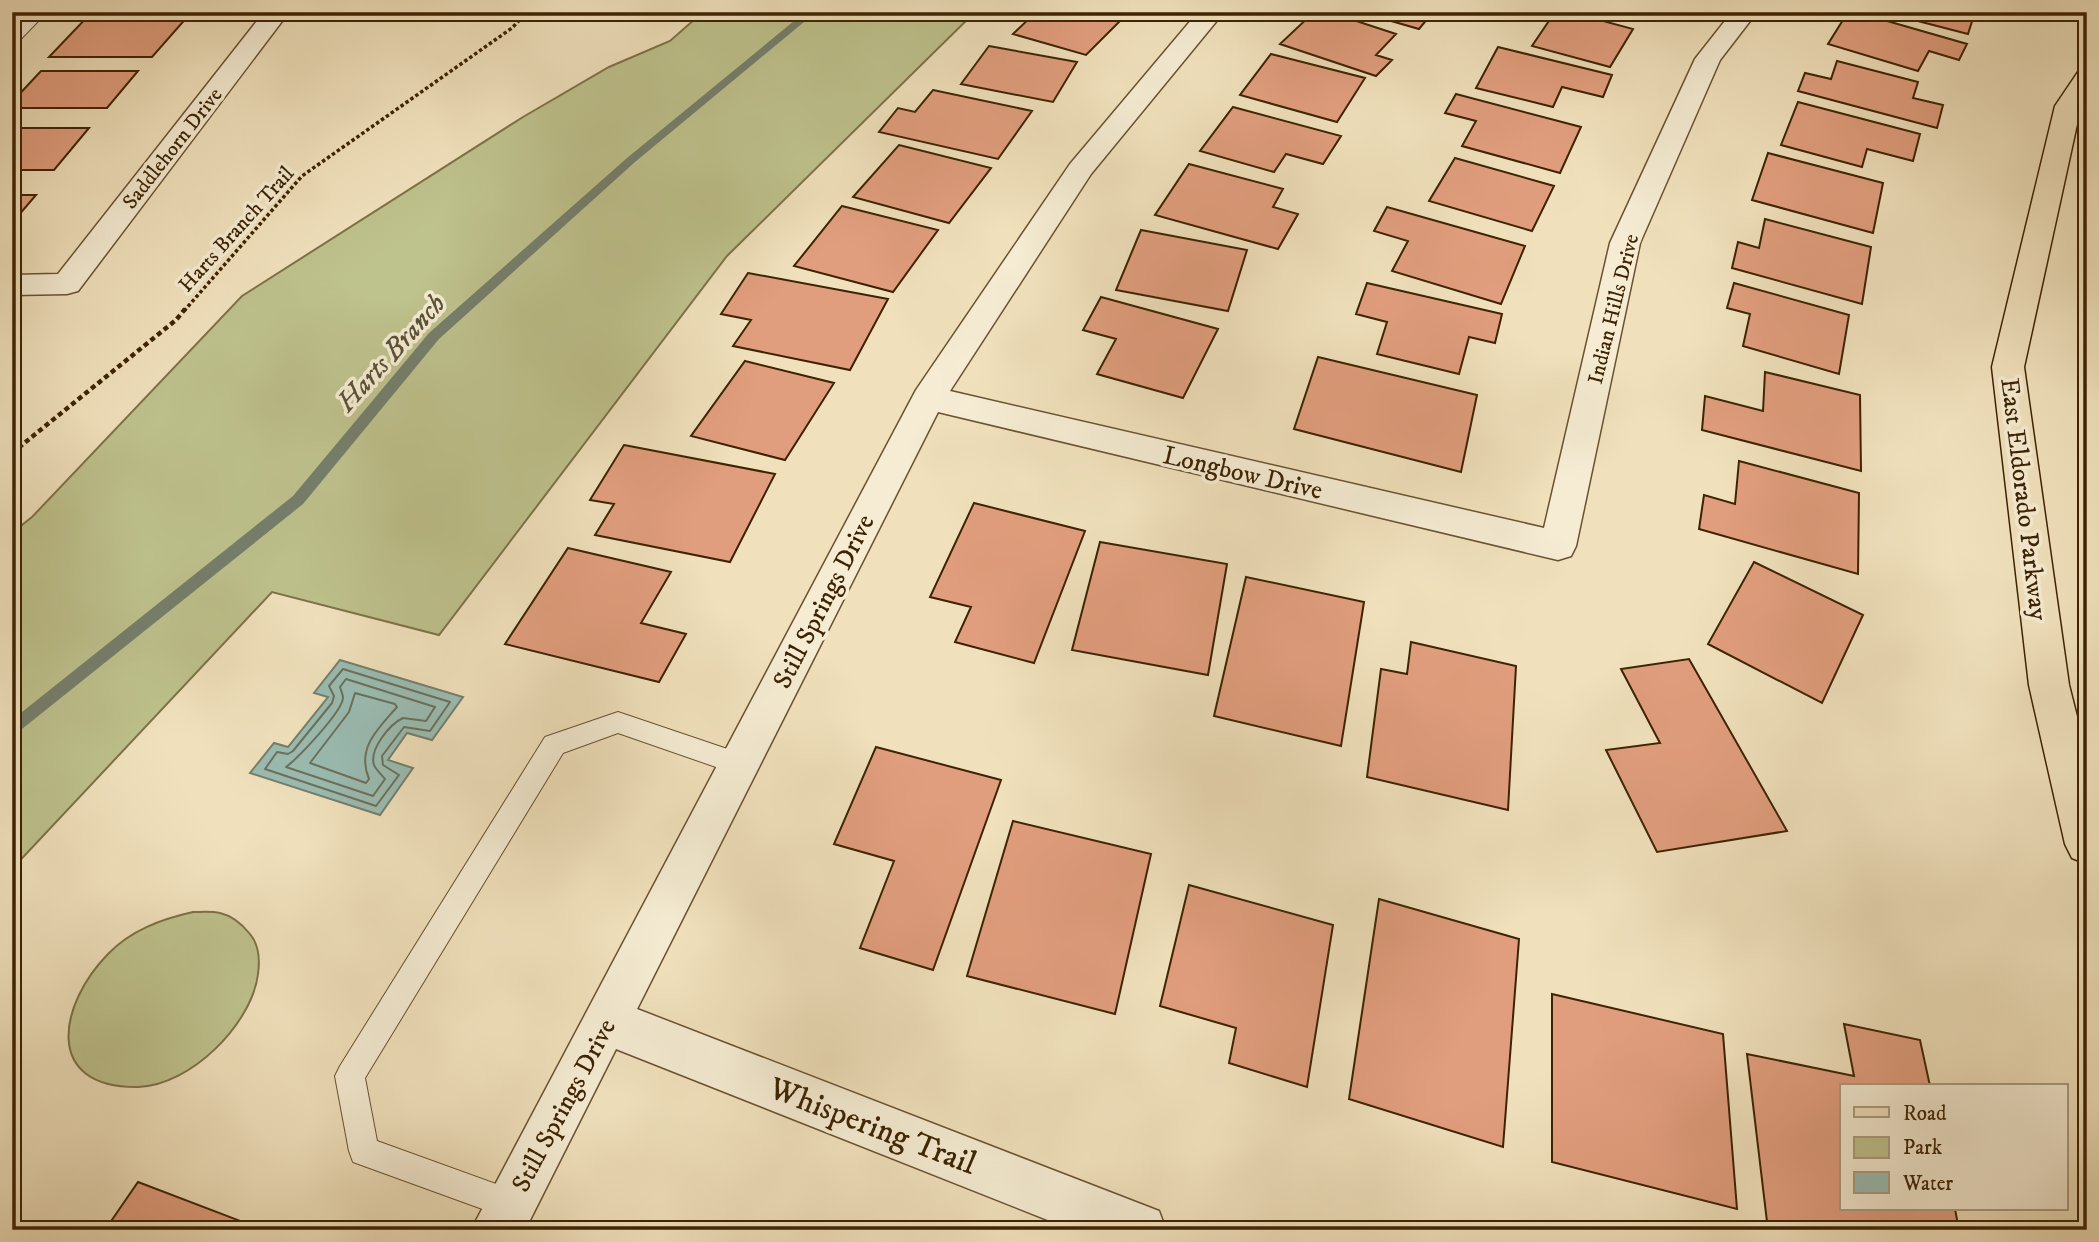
<svg xmlns="http://www.w3.org/2000/svg" width="2099" height="1242" font-family="'IM FELL DW Pica',serif">
<style>
.green{fill:#bec28d;stroke:#7e7248;stroke-width:2}
.water{fill:#9abdb4;stroke:#757f6d;stroke-width:2}
.lines{fill:none;stroke-linecap:round;stroke-linejoin:round}
.shore{stroke:#6c705b;stroke-width:2}
.stream{fill:#757f6d;fill-rule:evenodd}
.building{fill:#e19e7e;stroke:#3d2302;stroke-width:2}
.lane-casing{stroke:#6a5230;stroke-width:2}
.street-casing{stroke:#6a5230;stroke-width:3}
.primary-casing{stroke:#3d2302;stroke-width:3}
.path-far1{stroke:#3d2302;stroke-width:3.5;stroke-dasharray:3.5 2.5;stroke-linecap:butt}
.path{stroke:#3d2302;stroke-width:4.5;stroke-dasharray:5 3.5;stroke-linecap:butt}
.lane{fill:#f5ecd3;fill-rule:evenodd}
.street{fill:#f5ecd3;fill-rule:evenodd}
.primary{fill:#f0e1bc;fill-rule:evenodd}
.labels{text-anchor:middle;stroke-width:7;stroke-linejoin:round;paint-order:stroke}
.far-street-label{font-size:21px;fill:#3d2302;stroke:#f5ecd3}
.street-label{font-size:26px;fill:#3d2302;stroke:#f5ecd3}
.water-label{font-size:28px;font-style:italic;fill:#595137;stroke:#f5ecd3}
.near-street-label{font-size:32px;fill:#3d2302;stroke:#f5ecd3}
</style>
<rect width="100%" height="100%" fill="#f0e1bc"/>
<filter id="stains"><feTurbulence type="fractalNoise" baseFrequency=".00286" numOctaves="4"/><feColorMatrix values="0 0 0 0 .2 0 0 0 0 .09 0 0 0 0 .02 0 0 0 .5 -.17"/></filter>
<radialGradient id="worn" r=".72"><stop offset=".6" stop-color="#630" stop-opacity="0"/><stop offset="1" stop-color="#630" stop-opacity=".3"/></radialGradient>
<path class="green" d="M703,12H975L727,256L439,635L272,592L12,869V533L32,517L242,296L523,117L609,67L670,41Z
M193,912C201,912 212,911 220,913C233,916 242,924 250,934C259,945 260,960 258,974C252,1024 190,1086 138,1087C42,1088 59,1004 108,954C131,930 162,919 193,912Z"/>
<path class="water" d="M340,660L463,697L432,740L407,733L388,760L413,768L380,815L250,773L274,743L288,747L328,697L314,693Z"/>
<g class="lines">
<path class="shore" d="M343,669L450,702L430,731L404,727L382,756L383,765L399,775L376,806L265,769L277,752L288,754L293,751L332,703L334,696L329,686Z
M346,679L435,707L426,721L403,718C390,724 369,749 374,765C376,770 382,775 385,779L373,796L286,767C298,758 342,712 343,698C343,694 341,691 340,687Z
M355,693L395,704L397,707C378,729 356,748 369,779L366,783L310,763L349,712Z"/>
<path class="stream" d="M805,12H816L635,162L439,339L303,504L12,737V720L293,496L429,333L627,158Z"/>
</g>
<path class="building" d="M1023,12H1097L1122,19L1086,55L1013,34L1033,15Z
M1314,12H1329L1396,34L1376,55L1392,60L1376,76L1280,44Z
M1360,12H1433L1419,29Z
M1555,12H1570L1633,29L1610,67L1532,46Z
M1848,12H1856L1967,44L1959,60L1929,51L1918,71L1828,44Z
M1883,12H1975L1968,34Z
M90,14L189,15L152,57H49Z
M989,46L1077,62L1053,102L961,84Z
M1498,47L1612,75L1603,97L1562,87L1553,107L1476,88Z
M1271,54L1365,78L1337,122L1240,95Z
M1837,61L1918,82L1913,98L1943,105L1937,128L1798,91L1805,73L1831,79Z
M41,71H138L107,108H12V102Z
M933,90L1032,111L998,159L879,132L898,108L915,112Z
M1456,94L1581,127L1560,173L1462,146L1476,121L1445,113Z
M1798,102L1920,134L1913,161L1867,149L1862,167L1781,145Z
M1233,107L1341,136L1323,164L1286,154L1274,172L1200,151Z
M12,128H89L54,170H12Z
M899,145L991,168L949,223L853,197Z
M1768,153L1883,183L1873,233L1752,200Z
M1455,158L1554,186L1532,231L1429,201Z
M1189,164L1283,189L1273,207L1298,214L1278,249L1155,215Z
M12,195H36L12,223Z
M842,206L938,230L893,292L794,266Z
M1387,207L1525,246L1501,304L1392,271L1408,241L1374,231Z
M1765,219L1871,247L1862,304L1732,268L1738,242L1759,248Z
M1141,230L1247,250L1228,311L1116,290Z
M748,273L888,299L850,370L733,346L751,320L721,314Z
M1367,283L1502,314L1495,343L1469,337L1459,374L1377,354L1387,322L1356,314Z
M1734,283L1849,315L1839,374L1743,346L1750,314L1727,308Z
M1101,297L1218,329L1183,398L1097,374L1116,339L1083,330Z
M1318,357L1477,395L1461,472L1294,429Z
M745,361L834,383L785,460L691,436Z
M1765,372L1860,395L1861,471L1702,430L1705,396L1763,411Z
M624,445L775,474L730,562L595,535L614,504L590,500Z
M1739,461L1859,493L1858,574L1699,529L1704,495L1735,504Z
M974,503L1085,531L1034,663L955,642L971,607L930,597Z
M1100,542L1227,564L1208,675L1072,650Z
M568,548L671,572L641,623L686,634L659,682L505,644Z
M1754,562L1863,615L1822,703L1708,644Z
M1246,577L1364,602L1341,746L1214,716Z
M1411,642L1516,666L1508,810L1367,777L1381,669L1407,674Z
M1689,659L1787,831L1657,852L1606,750L1660,743L1621,669Z
M876,747L1001,780L933,970L860,948L894,861L834,844Z
M1013,821L1151,854L1115,1014L967,976Z
M1189,885L1333,925L1307,1087L1229,1063L1236,1028L1160,1006Z
M1379,899L1519,939L1503,1147L1349,1099Z
M1552,994L1723,1034L1737,1209L1552,1162Z
M1844,1024L1920,1040L1930,1086H1842V1209H1955L1959,1230H1768L1747,1054L1854,1076Z
M138,1182L264,1230H105Z"/>
<g class="lines">
<g class="lane-casing">
<path id="lane" d="M32,12H47L17,43L12,44V31Z
M618,712L748,756L751,764L748,772L739,775L618,733L563,753L365,1078L377,1141L521,1193L525,1204L521,1215L510,1219L353,1162L349,1151L335,1076L340,1066L545,737Z"/>
</g>
<g class="street-casing">
<path id="street" d="M264,12H289L78,291L67,294L12,295V275L58,274Z
M1198,12H1224L1091,174L950,391L1544,528L1610,243L1695,59L1732,12H1757L1720,60L1640,243L1576,546L1571,556L1558,560L938,412L637,1009L1159,1211L1166,1230H1073L616,1049L525,1230H471L916,390L1070,164Z"/>
</g>
<g class="primary-casing">
<path id="primary" d="M2087,69V97L2081,106L2024,367L2069,685L2087,756V864L2072,858L2065,844L2029,685L1992,367L2055,106L2078,72Z"/>
</g>
<path class="path-far1" d="M184,311L302,176L512,28L527,12"/>
<path class="path" d="M12,453L176,320L185,309"/>
<use href="#lane" class="lane"/>
<use href="#street" class="street"/>
<use href="#primary" class="primary"/>
</g>
<g class="labels">
<g class="far-street-label">
<text transform="translate(172 148) rotate(-52)" y="7">Saddlehorn Drive</text>
<text transform="translate(236 229) rotate(-48)" y="7">Harts Branch Trail</text>
<text transform="translate(1613 309) rotate(-76)" y="7">Indian Hills Drive</text>
</g>
<g class="street-label">
<text transform="translate(1243 472) rotate(13)" y="9">Longbow Drive</text>
<text transform="translate(2025 499) rotate(83)" y="9">East Eldorado Parkway</text>
<text transform="translate(823 601) rotate(-63)" y="9">Still Springs Drive</text>
<text transform="translate(563 1105) rotate(-62)" y="9">Still Springs Drive</text>
</g>
<g class="water-label">
<text transform="translate(390 352) rotate(-48)" y="10">Harts Branch</text>
</g>
<g class="near-street-label">
<text transform="translate(873 1125) rotate(21)" y="11">Whispering Trail</text>
</g>
</g>
<rect width="2099" height="1242" fill="none" stroke="#f0e1bc" stroke-width="42"/>
<rect x="14" y="14" width="2071" height="1214" fill="none" stroke="#3d2302" stroke-width="3.5"/>
<rect x="21" y="21" width="2057" height="1200" fill="none" stroke="#3d2302" stroke-width="2"/>
<rect x="1840" y="1084" width="228" height="126" fill="#f5ecd3" stroke="#ab9c7f" stroke-width="2"/>
<rect x="1854" y="1107" width="35" height="10" fill="#f0e1bc" stroke="#ab9c7f" stroke-width="2"/>
<text x="1903" y="1120" font-size="21" fill="#3d2302">Road</text>
<rect x="1854" y="1137" width="35" height="21" fill="#bec28d" stroke="#ab9c7f" stroke-width="2"/>
<text x="1903" y="1154" font-size="21" fill="#3d2302">Park</text>
<rect x="1854" y="1172" width="35" height="21" fill="#9abdb4" stroke="#ab9c7f" stroke-width="2"/>
<text x="1903" y="1190" font-size="21" fill="#3d2302">Water</text>
<rect width="100%" height="100%" filter="url(#stains)"/>
<rect width="100%" height="100%" fill="url(#worn)"/>
</svg>
